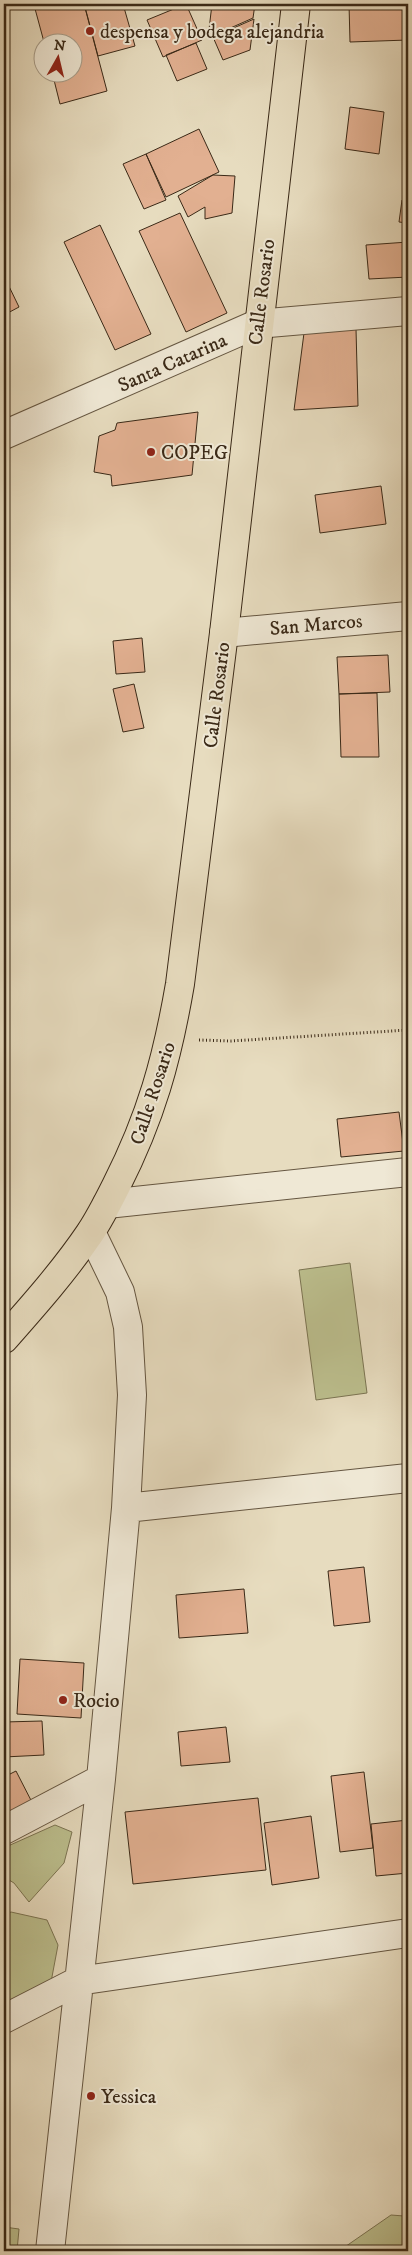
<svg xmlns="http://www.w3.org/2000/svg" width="412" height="2255" font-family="'IM FELL DW Pica',serif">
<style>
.green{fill:#bcbf8e;stroke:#7b7452}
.building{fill:#e2b091;stroke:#3a2917}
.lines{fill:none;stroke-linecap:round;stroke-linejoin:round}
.street-casing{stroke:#655641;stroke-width:30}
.primary-casing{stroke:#3a2917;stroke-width:30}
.path{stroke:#3a2917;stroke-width:3;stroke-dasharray:1 2.5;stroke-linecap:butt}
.street{stroke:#efe8d5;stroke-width:28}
.primary{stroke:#e7dcbf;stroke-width:28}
.poi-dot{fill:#8f2418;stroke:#efe8d5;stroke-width:2}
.labels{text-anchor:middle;stroke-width:4;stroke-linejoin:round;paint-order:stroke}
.poi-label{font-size:20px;fill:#3a2917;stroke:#efe8d5;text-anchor:start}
.street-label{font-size:20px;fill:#3a2917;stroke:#efe8d5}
</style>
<rect width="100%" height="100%" fill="#e7dcbf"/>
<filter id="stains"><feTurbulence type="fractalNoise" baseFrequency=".004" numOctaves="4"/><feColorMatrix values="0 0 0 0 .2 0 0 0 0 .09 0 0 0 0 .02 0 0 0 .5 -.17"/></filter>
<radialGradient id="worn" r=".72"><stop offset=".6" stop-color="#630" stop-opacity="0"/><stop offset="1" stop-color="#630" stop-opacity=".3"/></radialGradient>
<path class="green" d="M350,1263L367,1393L316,1400L299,1270Z
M55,1825L72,1832L64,1863L29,1902L14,1883L4,1877V1850L8,1846Z
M11,1912L47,1920L58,1945L48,1998L4,2021V1915Z
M391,2215L404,2216L408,2223V2251H339Z
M4,2227L19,2229L17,2251H4Z"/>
<path class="building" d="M39,4H84L107,91L60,104L52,72H72V42H44L34,5Z
M97,4H123L135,46L98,56L85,7Z
M186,4L202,40L163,57L147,20Z
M212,4H255L253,18L208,38Z
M349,4H408V40L350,42Z
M254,19L250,50L223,60L213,37Z
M196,43L207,69L177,81L166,55Z
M4,72L8,95L4,96Z
M350,107L384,112L379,154L345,149Z
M199,129L219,172L166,197L146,154Z
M146,154L166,200L144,209L123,164Z
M213,175L235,176L232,213L205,219V207L188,217L178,196Z
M402,200L408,201V223L399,222Z
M180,213L227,313L186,332L139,231Z
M100,225L151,334L115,350L64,242Z
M408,242V277L369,279L366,245Z
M4,276L19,307L4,315Z
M356,329L358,406L294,410L304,333Z
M198,412L192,475L112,486L111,475L94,472L99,436L115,430L117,423Z
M381,486L386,524L320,533L315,495Z
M142,638L145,672L116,674L113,641Z
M404,654H408V704H406Z
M388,655L390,692L339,694L337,657Z
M134,684L144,728L123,732L113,689Z
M377,693L379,757H341L339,694Z
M406,704H408V772Z
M399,1112L404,1151L341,1157L337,1119Z
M364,1567L370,1622L334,1626L328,1571Z
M244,1589L248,1633L179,1638L176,1595Z
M20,1659L84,1663L81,1718L17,1714Z
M42,1721L44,1755L4,1757V1722Z
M226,1727L230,1762L181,1766L178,1732Z
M16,1771L36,1810L4,1826V1777Z
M364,1772L373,1848L340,1852L331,1776Z
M258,1798L266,1870L133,1884L125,1812Z
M311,1816L319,1878L272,1885L264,1823Z
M408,1820V1873L376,1876L371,1824Z"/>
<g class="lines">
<g class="street-casing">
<path id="street" d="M4,435L257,324L408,311
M224,633L408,616
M107,1204L408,1172
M126,1508L408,1478
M4,1830L101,1779
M4,2019L78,1981L408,1933
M50,2251L101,1779L126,1508L132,1395L128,1327L120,1292L91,1232"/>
</g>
<g class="primary-casing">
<path id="primary" d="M4,1339C34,1305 65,1270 90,1233C100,1218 108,1202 116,1186C151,1117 167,1060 180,984L224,633L296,4"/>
</g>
<path class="path" d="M199,1040L231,1041L408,1030"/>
<use href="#street" class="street"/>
<use href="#primary" class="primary"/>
</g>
<g class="poi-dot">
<circle cx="90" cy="31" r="5"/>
<circle cx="151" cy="452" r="5"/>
<circle cx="63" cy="1700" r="5"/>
<circle cx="91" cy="2096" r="5"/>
</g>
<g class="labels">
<g class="poi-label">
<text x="100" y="38">despensa y bodega alejandria</text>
<text x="161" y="459">COPEG</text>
<text x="73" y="1707">Rocio</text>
<text x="101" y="2103">Yessica</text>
</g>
<g class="street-label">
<text transform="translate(261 292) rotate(-83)" y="7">Calle Rosario</text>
<text transform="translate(172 362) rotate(-24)" y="7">Santa Catarina</text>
<text transform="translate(316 624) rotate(-5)" y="7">San Marcos</text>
<text transform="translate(216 695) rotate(-83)" y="7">Calle Rosario</text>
<text transform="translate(152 1093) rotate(-72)" y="7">Calle Rosario</text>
</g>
</g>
<rect width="412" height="2255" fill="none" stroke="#e7dcbf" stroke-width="20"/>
<rect x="5" y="5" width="402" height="2245" fill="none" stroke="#3a2917" stroke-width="2.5"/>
<rect x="10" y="10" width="392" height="2235" fill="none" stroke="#3a2917"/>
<g transform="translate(58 58) rotate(8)"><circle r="24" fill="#efe8d5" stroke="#a79c89"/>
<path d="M0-4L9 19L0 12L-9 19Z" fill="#8f2418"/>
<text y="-8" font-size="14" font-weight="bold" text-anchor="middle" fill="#3a2917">N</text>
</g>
<rect width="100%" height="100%" filter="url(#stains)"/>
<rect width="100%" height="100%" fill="url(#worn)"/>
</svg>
